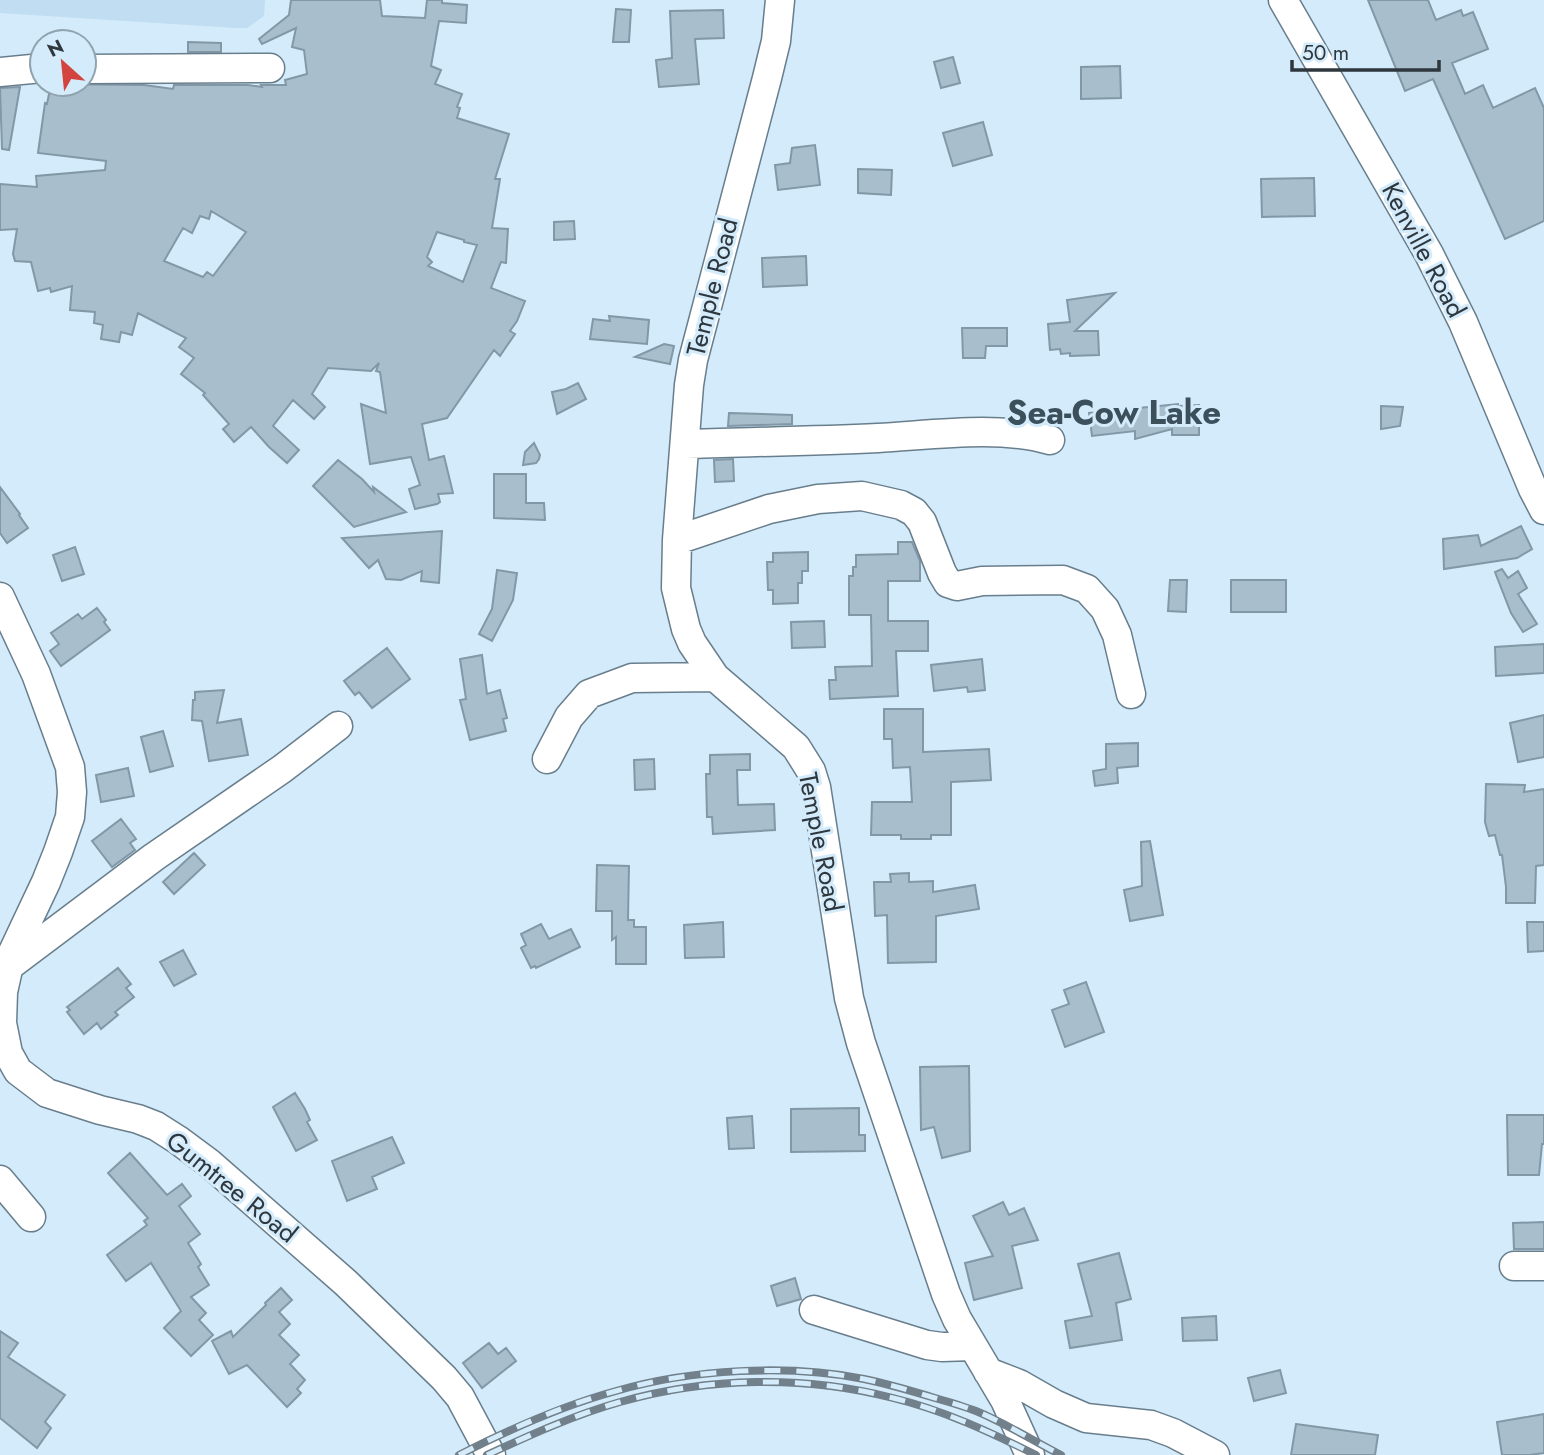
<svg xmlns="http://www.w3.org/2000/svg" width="1544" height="1455" font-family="Jost,sans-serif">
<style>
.built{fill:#c0ddf1}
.building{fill:#a8becd;stroke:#8298a6;stroke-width:2;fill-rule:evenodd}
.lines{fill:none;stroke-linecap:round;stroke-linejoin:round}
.minor-casing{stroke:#697e8c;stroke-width:31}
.minor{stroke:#fff;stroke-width:28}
.rail-casing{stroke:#71808a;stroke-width:8}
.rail{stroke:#d3ebfa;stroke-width:5;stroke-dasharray:16;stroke-linecap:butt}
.labels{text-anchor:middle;stroke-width:6;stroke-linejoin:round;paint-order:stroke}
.street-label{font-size:26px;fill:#2e373d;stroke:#d3ebfa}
.district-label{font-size:33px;font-weight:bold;fill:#3c505c;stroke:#d3ebfa}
</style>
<rect width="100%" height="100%" fill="#d3ebfa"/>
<path class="built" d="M0,0H265L264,16L247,28H236L0,13Z"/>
<path class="building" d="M291,0H380L382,16L425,18L427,0H442V3L467,5L466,23L439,21L431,66L441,70L435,84L462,94L457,107L460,108L457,118L509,134L495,179H500L492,228L508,229L506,263L501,262L491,288L525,301L517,321L510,331L515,334L500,356L494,350L447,418L422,424L429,460L444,456L453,493L438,494L440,502L437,504L415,509L409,489L420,485L411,457L370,464L361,404L386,413L380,372L376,371L379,363L371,371L328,368L312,394L325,407L314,419L293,400L273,426L299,450L287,463L269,447L251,427L234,442L223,429L229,424L203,395L205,393L181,374L194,358L179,347L186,338L138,313L132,335L121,332L119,342L101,339L103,325L94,323L95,312L70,310L72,286L51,292L50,288L38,291L31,262L15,261L13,254L17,229L0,230V184L37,187L36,176L105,170L106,161L38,153L45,103L47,104L51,84L144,85L173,89L174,85H248L262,87L261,85H286L285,80L307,74L304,50L292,47L296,28L262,44L259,39L289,15ZM211,211L246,232L213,276L207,272L203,277L164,261L183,228L192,233L200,216L209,219ZM437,232L464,240V242L477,245L463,282L428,266L432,262L427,257Z
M1368,0H1428L1436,20L1461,10L1463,16L1473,12L1488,49L1452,63L1465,94L1483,85L1493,108L1535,88L1544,108V221L1505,239L1433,79L1405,91Z
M616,9L631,10L629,42H613Z
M723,10L724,38L695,39L699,84L659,87L656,60L672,58L670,11Z
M188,42L221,43V52H188Z
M953,57L960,83L941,88L934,62Z
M1120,66L1121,98L1081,99V67Z
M20,87L9,150L2,149L0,88Z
M983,122L992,155L953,166L943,133Z
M815,145L820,185L778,190L775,165L790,163L792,148Z
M858,169L892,170L891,195L858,193Z
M1314,178L1315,216L1262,217L1261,179Z
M574,221L575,239L554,240V222Z
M806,256L807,285L763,287L762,258Z
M1115,293L1075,331H1098L1099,355L1070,356V353L1061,354L1060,349L1050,350L1048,324L1070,322L1067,300Z
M609,316L649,320L647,344L590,339L593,319L610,321Z
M962,328H1007V346H986L985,358H963Z
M664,344L674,346L670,364L635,357Z
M578,383L586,399L557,414L552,392L566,389Z
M1178,404V406L1199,405V435H1172V429L1135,439V431L1092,436L1089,413Z
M1381,406L1403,407L1400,426L1381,429Z
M729,413L792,415V424L728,426Z
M534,443L540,455L539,459L536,463L523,465L525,452Z
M733,459L734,481L715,482L714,460Z
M338,460L362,479L374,492L373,487L406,512L354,527L313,486Z
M494,474H526V503H544L545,520L494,518Z
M0,487L20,514L19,515L28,528L7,543L0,533Z
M1521,526L1532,549L1517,558L1444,569L1443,539L1478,535L1481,546Z
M442,531L439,583L421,581L422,571L401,580L386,579L378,560L369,568L342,538Z
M898,542H912L920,561V581H888V621H928V651H896L898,696L830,699L829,680H836L835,667L872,666L871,615H849V576H853V567H856V555L898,554Z
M75,547L84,574L62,581L53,555Z
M808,552V571H802V583H798V603L773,604V590H768L767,562H773V553Z
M1502,569L1508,578L1518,571L1527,588L1518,594L1537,624L1523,632L1511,613L1495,572Z
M497,570L517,573L513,600L492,641L479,634L492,609Z
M1170,580H1187L1186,612L1168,611Z
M1231,580H1286V612H1231Z
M97,608L106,620L104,622L110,630L61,666L50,651L59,644L51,633L78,614L82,619Z
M824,621L825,647L792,648L791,622Z
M1544,644V673L1496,676L1495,647Z
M387,648L410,679L372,708L359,692L355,695L344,681Z
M482,655L487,694L500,690L507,718L503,719L506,731L470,740L460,700L466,699L460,659Z
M982,659L985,690L968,692L967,687L934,691L931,665Z
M224,690L217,723L241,719L248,755L209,761L202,721L192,720L193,700H195V692Z
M884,709H923V752L989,749L991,780L951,782V835H931V839H901V835H871L872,802H912L910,767L893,768L892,739H884Z
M1544,715V757L1518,762L1510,723Z
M163,731L173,766L150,772L141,737Z
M1138,743V766L1117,768L1118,783L1095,786L1093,771L1106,769V744Z
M750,754V770H737L738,805L774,804L775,830L713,834L712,817H707L706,774H710V755Z
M654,759L655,789L635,790L634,760Z
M128,768L134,796L101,802L96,775Z
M1486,784L1525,785L1524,792L1544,789V865L1536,866L1535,903H1506V887L1502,855H1500L1495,835L1489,836L1485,822Z
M121,819L136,839L130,843L135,850L112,867L92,841Z
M1150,841L1163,915L1130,921L1124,890L1142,886L1141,842Z
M194,853L205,865L174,894L163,882Z
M597,865L629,866L628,920H634V927H646V964H616V937L612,940V911H596Z
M909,873V882L933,881V892L975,885L979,909L936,916V962L888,963L887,915L875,916L874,882H891L890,874Z
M723,922L724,957L685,958L684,925Z
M1527,922H1544V951L1528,952Z
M541,924L549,939L571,929L580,947L536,968L535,966L531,968L521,948L526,945L521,934Z
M183,950L196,974L174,986L160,962Z
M118,968L131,984L126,988L134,997L115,1012L118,1015L101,1029L97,1023L84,1034L67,1012L70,1010L67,1007Z
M1086,982L1104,1032L1065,1047L1052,1010L1069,1004L1064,990Z
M969,1066L970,1151L942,1158L934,1127L921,1130L920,1067Z
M295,1093L305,1109L310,1120L307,1122L317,1140L296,1151L273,1107Z
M859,1108V1135H865V1151L791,1152V1109Z
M1507,1115H1544V1144H1542L1539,1175H1508Z
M752,1116L754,1148L729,1149L727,1118Z
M392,1137L404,1163L372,1177L377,1189L347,1201L332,1161Z
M130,1153L167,1195L182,1184L191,1196L179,1206L200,1234L188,1243L201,1264L198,1267L209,1285L191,1297L206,1313L199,1320L213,1335L191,1356L164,1328L181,1311L151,1263L126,1281L107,1255L147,1225L144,1221L148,1218L108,1173Z
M1003,1202L1009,1215L1024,1208L1038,1240L1012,1246L1022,1288L974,1300L965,1263L993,1256L973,1216Z
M1544,1222V1249H1514L1513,1223Z
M1119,1253L1131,1299L1116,1303L1122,1340L1070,1348L1065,1321L1092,1316L1078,1264Z
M795,1278L801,1299L777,1306L771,1286Z
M281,1288L292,1300L279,1312L290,1324L279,1335L299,1355L290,1364L305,1380L297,1389L301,1393L287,1407L247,1365L229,1374L212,1341L231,1331L233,1337L266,1305L265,1303Z
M1216,1316L1217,1340L1183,1341L1182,1318Z
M0,1331L18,1343L8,1357L65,1395L45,1422L51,1428L37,1448L0,1418Z
M489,1343L498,1354L506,1348L516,1361L482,1388L463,1363Z
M1280,1370L1286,1393L1254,1401L1248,1378Z
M1544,1414V1453L1530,1455H1502L1497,1422Z
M1296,1424L1378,1435L1375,1455H1291Z"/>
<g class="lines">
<g class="minor-casing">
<path id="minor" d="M780,0L776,41L767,78L693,360L689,385L677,540L676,588L686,629L692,643L715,677L796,747L811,771L816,787L849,998L861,1043L946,1294L957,1319L1005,1400L1030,1455
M1283,0L1429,254L1463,322L1533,489L1544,510
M84,69L270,68
M0,72L42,68
M685,444C749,442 814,441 878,438C932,435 998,425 1050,440
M677,540L769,509L818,499L862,496L901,505L914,512L922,522L942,573L948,583L957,586L982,581L1063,580L1087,589L1105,609L1117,635L1131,694
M0,597L36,674L70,767L72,792L70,817L58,852L46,882L11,956L3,992L2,1023L8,1053L18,1071L47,1093L100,1110L138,1119L156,1126L178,1140L209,1163L346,1283L444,1378L460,1397L491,1455
M547,759L569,717L589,694L632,678L715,677
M9,966L154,857L282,769L338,726
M0,1180L31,1217
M1514,1266H1544
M814,1310L927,1345L942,1347L972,1346
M988,1372L1019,1384L1054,1404L1086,1418L1151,1425L1173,1433L1215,1455"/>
</g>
<use href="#minor" class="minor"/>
<g class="rail-casing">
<path id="rail" d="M459,1455C510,1429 561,1406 616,1391C691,1369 788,1364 864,1379C888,1384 912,1391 935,1398C949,1402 963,1406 976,1411C1005,1423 1032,1440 1061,1455
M487,1455C530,1435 574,1415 620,1402C708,1377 805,1375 893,1398C943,1410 990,1432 1036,1455"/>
</g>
<use href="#rail" class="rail"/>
</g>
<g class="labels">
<g class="street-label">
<text transform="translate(1424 250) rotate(62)" y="9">Kenville Road</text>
<text transform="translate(712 287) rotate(-76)" y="9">Temple Road</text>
<text transform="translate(821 842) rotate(79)" y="9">Temple Road</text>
<text transform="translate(232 1187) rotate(39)" y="9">Gumtree Road</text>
</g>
<g class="district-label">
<text x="1114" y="424">Sea-Cow Lake</text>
</g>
</g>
<g transform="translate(63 63) rotate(333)"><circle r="33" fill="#d3ebfa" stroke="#91a3ae" stroke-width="2"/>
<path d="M0-5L12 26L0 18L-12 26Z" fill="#d34440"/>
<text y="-10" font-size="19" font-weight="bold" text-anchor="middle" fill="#2e373d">N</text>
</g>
<path d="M1292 60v10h147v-10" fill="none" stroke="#2e373d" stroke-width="3.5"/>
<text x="1302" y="60" font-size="21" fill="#2e373d" stroke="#d3ebfa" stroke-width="5" paint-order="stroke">50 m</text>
</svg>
